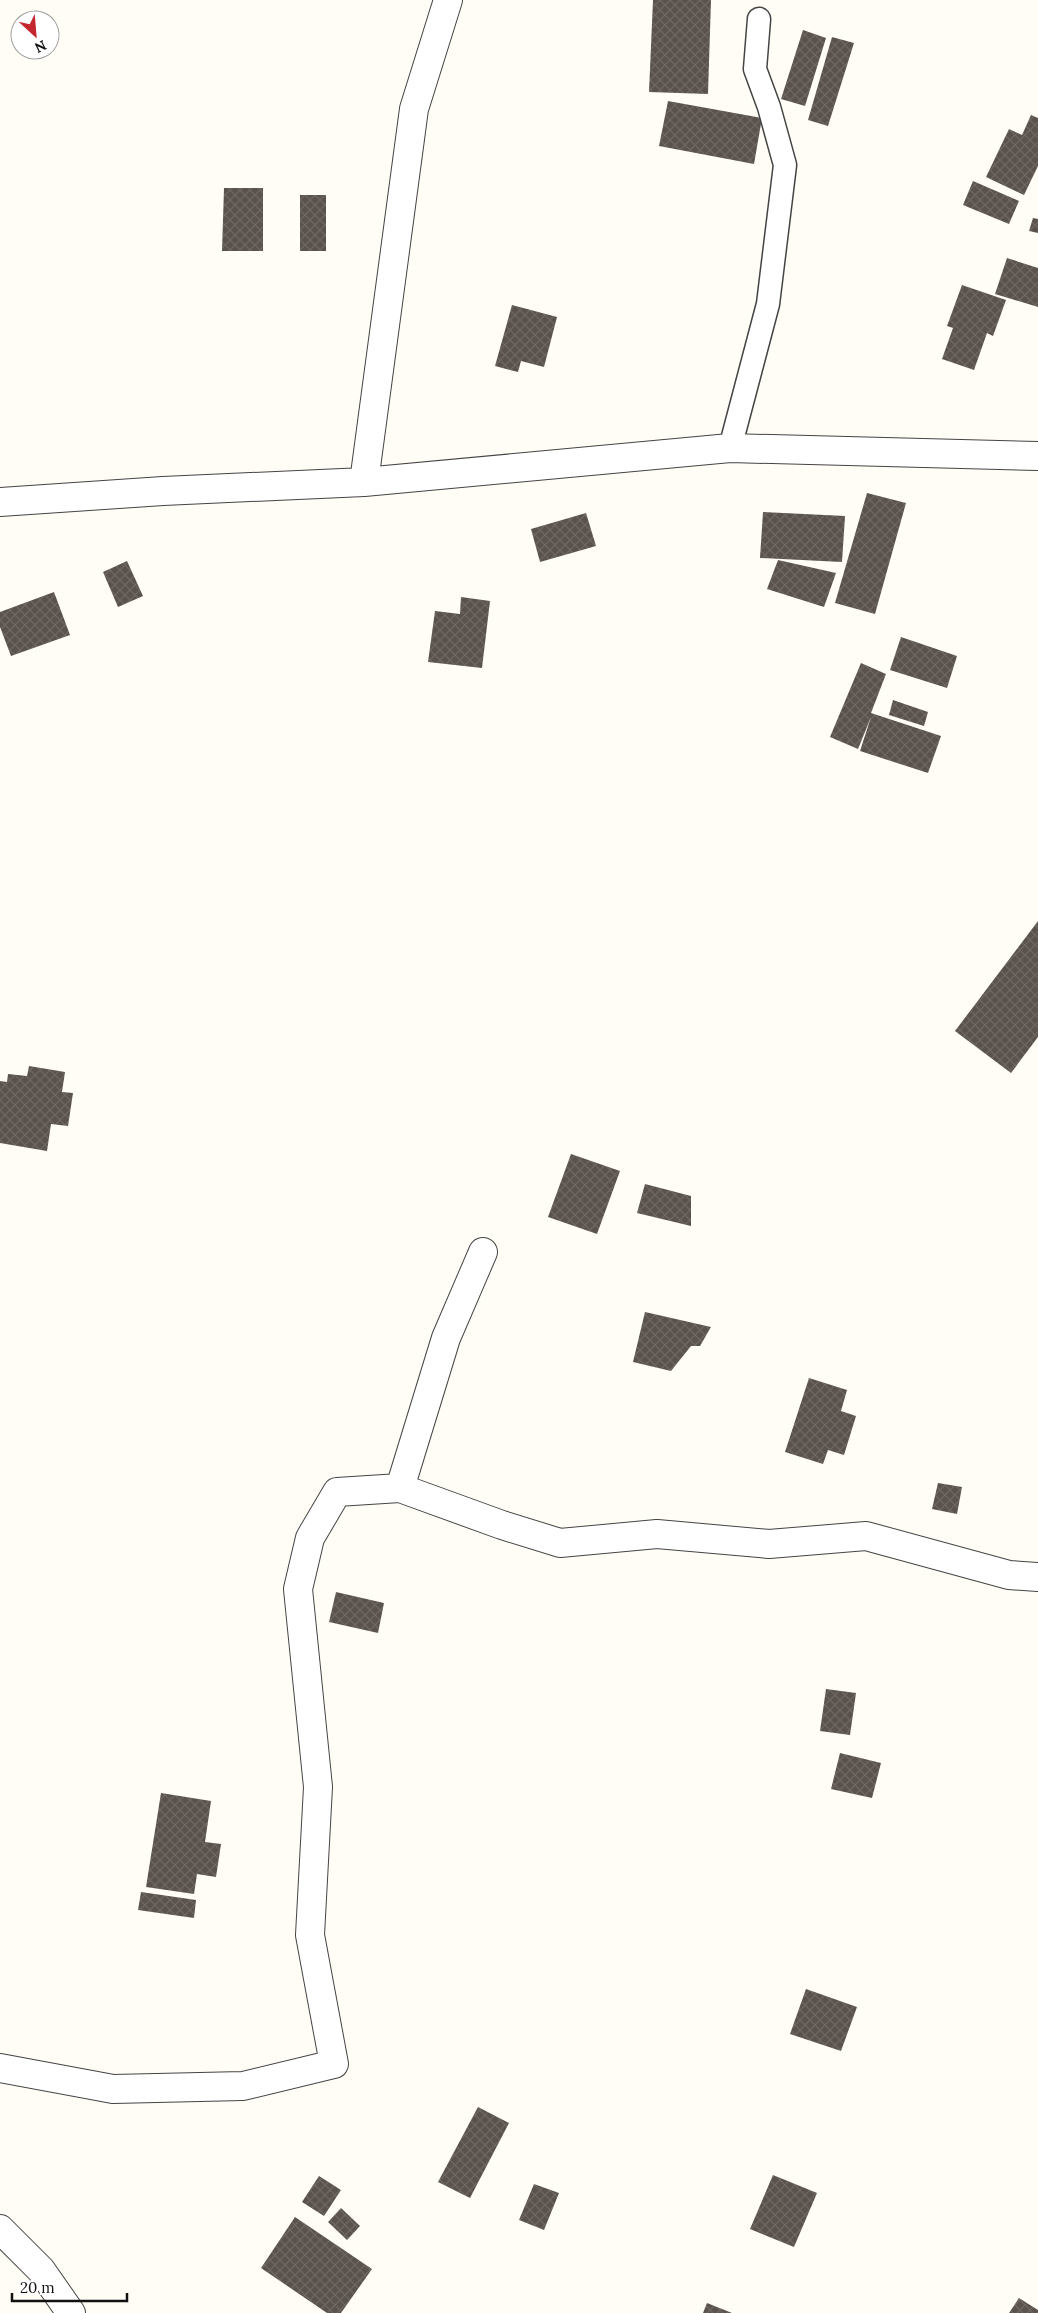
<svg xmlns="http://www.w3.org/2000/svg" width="1038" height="2313" font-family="Lora,serif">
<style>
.building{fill:url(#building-cross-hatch)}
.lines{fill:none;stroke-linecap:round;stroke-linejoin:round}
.lane-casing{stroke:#444;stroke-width:25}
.street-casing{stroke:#444;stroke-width:30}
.lane{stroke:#fff;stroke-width:22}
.street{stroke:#fff;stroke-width:28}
</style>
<defs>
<pattern id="building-cross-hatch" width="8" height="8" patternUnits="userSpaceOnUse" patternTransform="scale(1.25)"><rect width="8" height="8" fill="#5a524d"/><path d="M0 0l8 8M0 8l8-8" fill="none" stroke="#6d6662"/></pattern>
</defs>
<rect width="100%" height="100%" fill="#fffdf5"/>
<path class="building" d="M653,0H711L708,94L649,92Z
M803,30L826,38L805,106L781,99Z
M832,37L854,43L828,126L808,120Z
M668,101L762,118L754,164L659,146Z
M1031,115L1038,118V166L1024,195L986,177L1009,129L1022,135Z
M973,181L1019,201L1009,224L963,205Z
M224,188H263V251H222Z
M300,195H326V251H300Z
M1033,218L1038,219V233L1029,231Z
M1007,258L1038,268V307L995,294Z
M962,285L1006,300L993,336L987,333L974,370L942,359L953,328L947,326Z
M512,305L557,317L544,367L521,361L518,372L495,366Z
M867,493L906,503L875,614L835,603Z
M763,512L845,516L842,562L760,558Z
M586,513L596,546L540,562L531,529Z
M778,560L836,573L824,607L767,589Z
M127,561L143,596L118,607L103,572Z
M54,592L70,635L11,656L0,627V612Z
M461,597L490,601L482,668L428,662L435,611L460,614Z
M901,637L957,656L947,688L890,670Z
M861,663L886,674L871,713L941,736L928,773L860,751L871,717L858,749L830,737Z
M893,700L928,712L924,726L889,715Z
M1038,921V1037L1011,1073L955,1031Z
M29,1066L65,1072L62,1092L73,1093L68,1126L51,1124L47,1151L0,1143V1081L7,1082L8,1074L27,1076Z
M571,1154L620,1171L597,1234L548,1217Z
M645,1184L691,1196V1226L637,1213Z
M645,1312L711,1327L700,1346H691L671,1371L633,1362Z
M809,1378L847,1390L841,1411L856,1416L844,1455L828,1450L823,1464L785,1452Z
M938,1483L962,1487L957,1514L932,1509Z
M336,1592L384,1603L378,1633L329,1622Z
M826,1689L856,1693L850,1735L820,1731Z
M840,1753L881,1763L872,1798L831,1789Z
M161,1793L211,1801L205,1842L221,1844L216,1877L197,1874L194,1894L146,1887Z
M141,1892L196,1900L194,1918L138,1910Z
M806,1989L857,2007L841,2051L790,2034Z
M478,2107L509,2123L470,2198L438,2182Z
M773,2175L817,2193L794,2247L750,2229Z
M319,2176L341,2190L324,2216L302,2202Z
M534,2184L559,2193L544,2230L519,2220Z
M341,2208L360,2226L347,2240L328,2222Z
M295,2217L372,2269L341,2313H327L261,2268Z
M1019,2298L1038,2310V2313H1009Z
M707,2303L732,2313H703Z"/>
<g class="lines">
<g class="lane-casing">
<path id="lane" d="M730,448L768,304L785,165L769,107L755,69L759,19"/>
</g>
<g class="street-casing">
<path id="street" d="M364,482L414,109L448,0
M0,502L163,491L364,482L730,448L1038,456
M400,1488L502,1525L560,1543L657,1534L769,1544L866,1536L1009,1575L1038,1577
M0,2068L113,2089L243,2086L334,2064L310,1935L318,1787L298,1589L310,1538L337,1492L400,1488L446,1338L483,1252
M0,2229L41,2270L71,2313"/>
</g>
<use href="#lane" class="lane"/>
<use href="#street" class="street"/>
</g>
<g transform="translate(35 35) rotate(154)"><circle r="24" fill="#ffffff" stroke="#a0a0a0"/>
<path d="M0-4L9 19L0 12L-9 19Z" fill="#c4262e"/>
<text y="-8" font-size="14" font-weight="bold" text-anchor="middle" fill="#111111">N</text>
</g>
<path d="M12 2293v8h115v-8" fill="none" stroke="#111111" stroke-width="2.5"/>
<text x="20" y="2293" font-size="15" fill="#111111" stroke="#ffffff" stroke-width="4" paint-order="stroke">20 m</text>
</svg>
